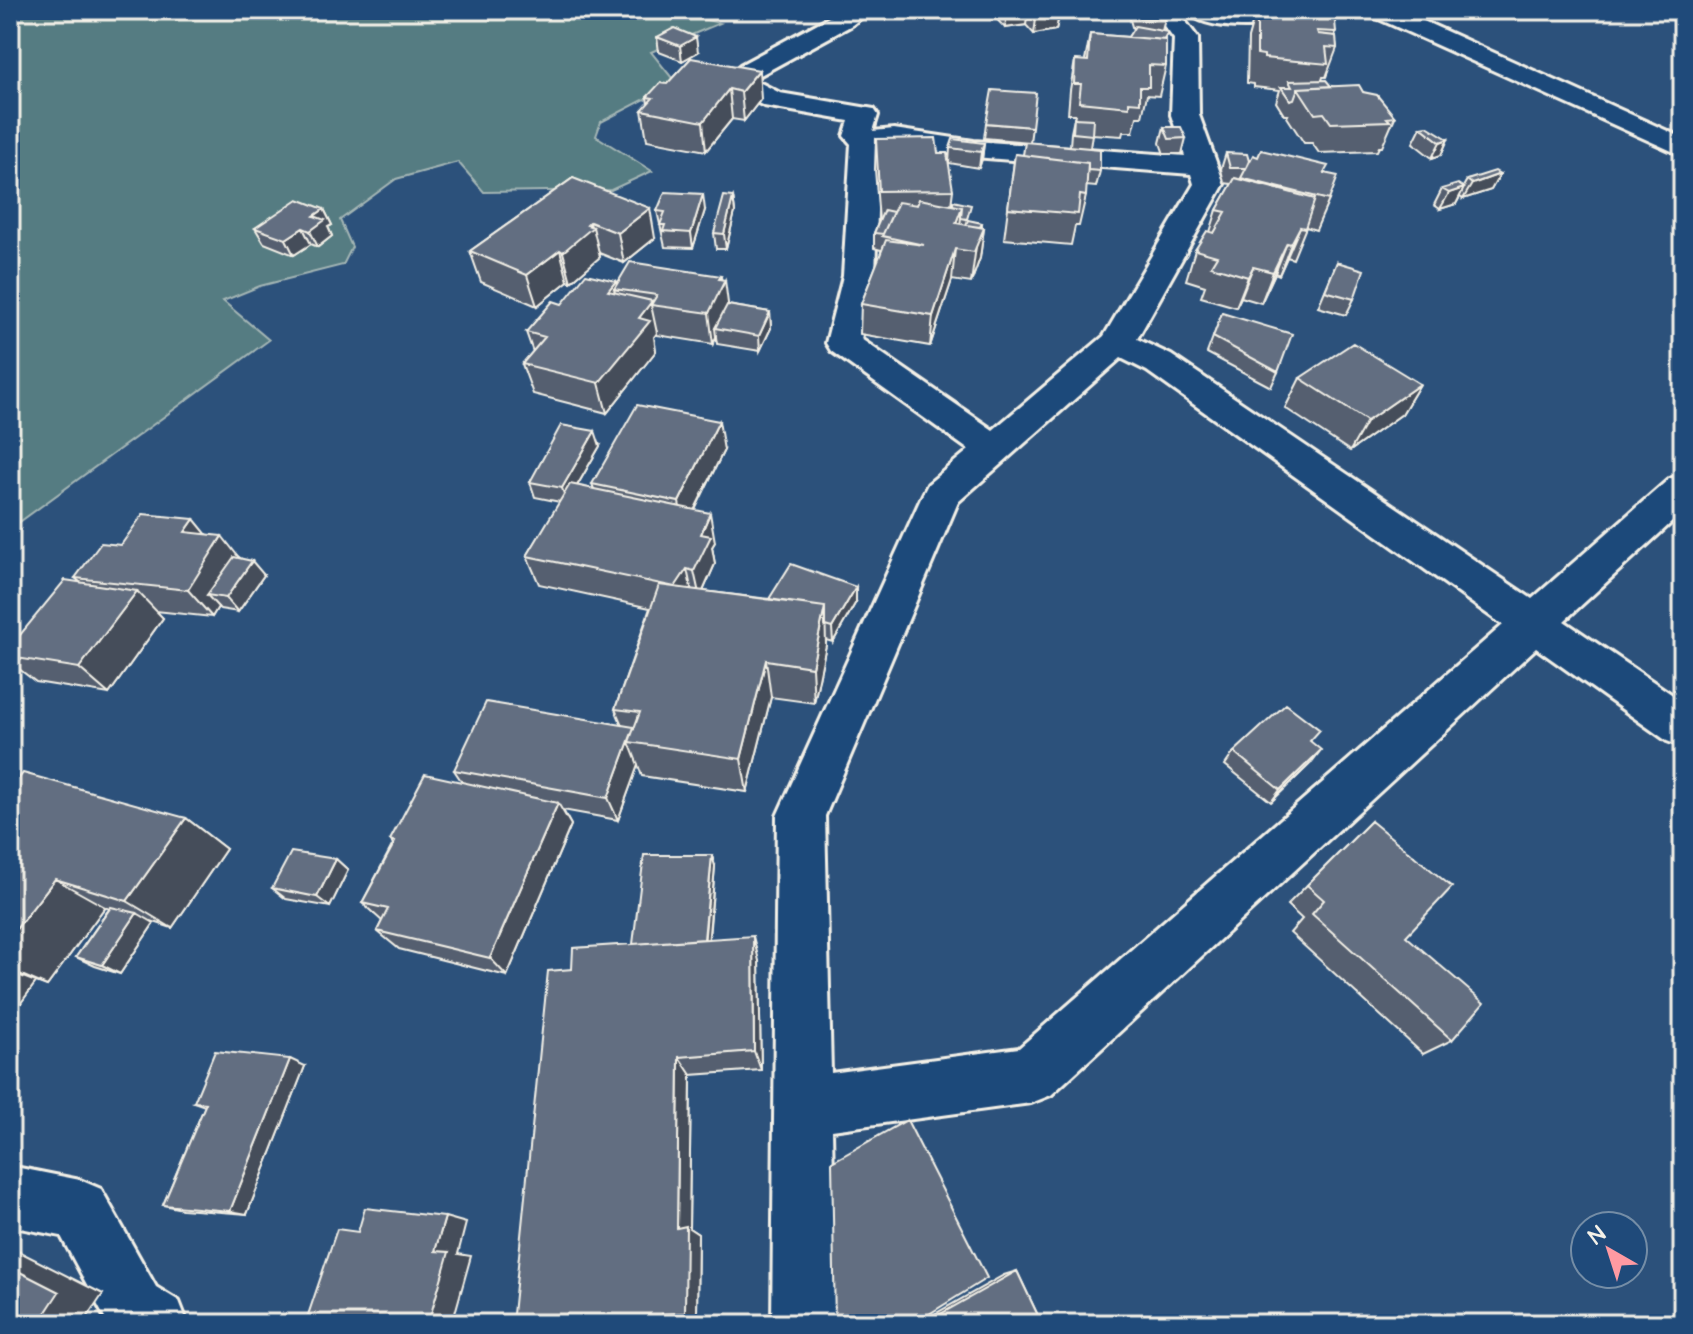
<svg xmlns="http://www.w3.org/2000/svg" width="1693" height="1334" font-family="'Architects Daughter',sans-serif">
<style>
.green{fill:#557b82;stroke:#a4b6b5;stroke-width:2}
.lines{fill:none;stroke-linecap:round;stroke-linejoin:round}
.minor-casing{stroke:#f4f1e8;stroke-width:6}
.minor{fill:#1f4a7a;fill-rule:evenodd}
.wall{fill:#545f6f;stroke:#f4f1e8;stroke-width:2}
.shaded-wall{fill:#454d5a;stroke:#f4f1e8;stroke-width:2}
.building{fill:#626e81;stroke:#f4f1e8;stroke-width:2}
</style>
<rect width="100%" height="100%" fill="#2c517b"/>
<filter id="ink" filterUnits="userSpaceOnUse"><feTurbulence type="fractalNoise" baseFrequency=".0125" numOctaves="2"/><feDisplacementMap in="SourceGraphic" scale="16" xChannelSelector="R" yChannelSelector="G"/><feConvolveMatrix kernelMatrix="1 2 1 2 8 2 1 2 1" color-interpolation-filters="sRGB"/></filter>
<g filter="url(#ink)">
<path class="green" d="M10,10H662L720,23L651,52L676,83L601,122L596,136L652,171L611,190L484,192L458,162L396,179L340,220L352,247L343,265L260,286L223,301L269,340L10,529Z"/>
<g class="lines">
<g class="minor-casing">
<path id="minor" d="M842,10H871L852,25L753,79L780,93L874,109L878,115L873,131L894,129L974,141L1185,156L1171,115L1174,39L1152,10H1177L1198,38L1199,115L1224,184L1137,339L1171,355L1532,599L1669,479L1683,475V512L1564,621L1683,702V747L1667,741L1536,648L1051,1095L1031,1103L832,1130L836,1324H772L777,816L923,494L928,484L969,450L831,351L826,343L843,276L851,144L844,136L849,121L764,106L725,86L721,80L740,65ZM894,145L974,157L1191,174L1194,184L1104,336L993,430L861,339L875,276L879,147ZM1121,358L1147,371L1503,625L1019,1048L831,1073L825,816L958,502Z
M1187,10L1262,13L1336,10L1333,15C1303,24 1207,39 1187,10Z
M1367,10H1399L1683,138V156L1370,15Z
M10,1166L80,1180L101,1189L156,1287L179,1301L188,1324H108L61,1236L10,1226Z"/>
</g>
<use href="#minor" class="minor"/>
</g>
<path class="wall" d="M988,10H1054L1059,15L1056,30L1034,34L1026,25L1005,28Z
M1077,10H1090V14H1079Z
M1129,10H1162L1165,19L1162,31L1166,40V66L1159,96L1147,95L1142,117H1137L1133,132H1123L1122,136L1092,134L1090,148L1100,171L1096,187L1086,186V196L1079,226H1075L1071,245L1004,239L1015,154L1023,155L1070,146L1071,133L1075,114H1068L1070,90L1075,60L1085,61L1090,34L1128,37L1133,30L1128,13Z
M1256,10L1336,32L1335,36L1337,48L1326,77H1323L1322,80L1331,86L1363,92L1395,117L1382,147H1379L1377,151L1319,153L1312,143H1304L1287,117L1288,115H1284L1276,102L1280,90L1254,87V84L1247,83L1248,38Z
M657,37L698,52L682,61L659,52Z
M691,58L761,99L744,121L732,119L706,151L647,140L642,110L648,104L647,97L667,84Z
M986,123L1032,127L1030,142L984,138Z
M1164,127L1186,138L1182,154H1164L1160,143Z
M1421,127L1448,139L1441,155L1432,158L1413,143Z
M876,139L938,153L953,190L951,205L969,221L982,223V228H984L980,258L971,283L952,280L930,346L860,334L861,304L881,253V250L874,248V233L879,221L875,169Z
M984,143L982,159L979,168L949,163L950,148Z
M1226,153L1249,161L1325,173L1329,200L1316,230L1306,227L1293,259L1287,257L1279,275L1275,273L1261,303L1241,297L1236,307L1201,297L1205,286L1186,280L1195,250L1210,232L1217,210L1232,184L1224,183L1221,169Z
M1500,174L1491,190L1463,199L1460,197L1456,204L1440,209L1434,205L1442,189L1463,187L1467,180Z
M573,178L655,238L624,263L599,253L600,257L571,282L568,281L537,306L481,282L470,251Z
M733,197L735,212L726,249H716L714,233Z
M324,209L332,225L328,227L332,236L318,247L311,244L294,255L264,243L255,228Z
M705,210L693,248L665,247L657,211Z
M1337,262L1354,299L1346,315L1318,307Z
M721,280L728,305L770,312L771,328L760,351L717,344L716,337L713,344L657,335V333L654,337L656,351L607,413L533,394L522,364L533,352L526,332L562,304L617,285Z
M1222,313L1278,372L1271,387L1207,353Z
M1300,378L1420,384L1402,414L1350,451L1285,408Z
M600,446L577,486L594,489L592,484L724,450L695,510L715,542L712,547L715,564L703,591L769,599L856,602L833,642L826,640V645L814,703L771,697L747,792L642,776L638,765L618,820L563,810L571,825L507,976L399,949L377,931L382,921L362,903L393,844L390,840L462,782L454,770L622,725L615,709L650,608L539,584L527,556L560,502L535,497L530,482Z
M207,534L264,575L238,612L220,609L218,607L212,617L156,611L163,618L109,694L36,682L10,662V647L80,582L75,578L121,545Z
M1311,742V763L1271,802L1225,765L1234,752Z
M10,789L186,818L226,849L172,928L151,921L154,923L120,974L95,966L76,957L109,909L105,907L47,986L36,982L10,1018Z
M1371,821L1406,936L1452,1040L1423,1054L1290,933L1302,919L1287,905Z
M336,859L348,870L330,907L286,899L272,888Z
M715,866L709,939L759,961L761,1070L691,1075L689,1228L698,1234L697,1314L676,1315V1324H512L633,944Z
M305,1066L247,1214L182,1209L163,1205L205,1106L194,1102Z
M1017,1271L1042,1324H917L1004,1275Z"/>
<path class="shaded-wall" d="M1028,10L1026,25L1005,28L1007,13Z
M1059,15L1056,30L1034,34L1036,19Z
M696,37L698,52L682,61L680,46Z
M759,70L761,99L744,121L741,92Z
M729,89L732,119L706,151L703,122Z
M1448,139L1441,155L1432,158L1440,142Z
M984,143L982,159L979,168L981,152Z
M1500,174L1491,190L1463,199L1472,184Z
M1464,188L1456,204L1440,209L1449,193Z
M703,194L705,210L693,248L691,233Z
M733,197L735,212L726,249L724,234Z
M962,207L959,237L956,223Z
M650,208L655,238L624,263L618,233Z
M324,209L332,225L328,227L332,236L318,247L310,231L314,216Z
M590,222L591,228L593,227L600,257L571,282L563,252Z
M982,223L980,236L984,228L980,258L971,283L978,232Z
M1300,227L1287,257L1279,275L1291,244Z
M303,228L311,244L294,255L286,239Z
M1287,243L1275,273L1261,303L1273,272Z
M955,249L952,280L930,346L933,316Z
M560,250L568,281L537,306L527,275Z
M1253,267L1241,297L1236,307L1248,277Z
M721,276L722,287L725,280L729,311L715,328L716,337L713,344L709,313Z
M616,281L618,290L614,289L620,315L608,291Z
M652,301L653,305H651L657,333L654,337L656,351L607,413L599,383L639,318Z
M770,312L771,328L760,351L759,336Z
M1420,384L1402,414L1350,451L1367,421Z
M719,421L724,450L684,531L679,502Z
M595,431L600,446L567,503L562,488Z
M710,513L715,542L712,547L715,564L700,598L694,571L701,534Z
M194,519L216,546L222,536L244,564L207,595L218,607L212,617L188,590L185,532Z
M252,561L264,575L238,612L226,598Z
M687,569L693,597L674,587Z
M856,587V602L833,642L832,628Z
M137,591L163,618L109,694L79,668Z
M825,607L826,645L814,703L812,667Z
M766,660L771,697L747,792L741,759Z
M634,727L629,742L638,765L618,820L608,798Z
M1321,750L1311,763L1271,802L1280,790Z
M558,803L571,825L507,976L490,958Z
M186,818L226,849L172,928L127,901Z
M712,855L715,866L707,956L704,946Z
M336,859L348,870L330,907L317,897Z
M55,879L105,907L47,986L10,970V937Z
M137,913L154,923L120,974L102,965Z
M753,936L759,961L761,1070L754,1051Z
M10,972L36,982L10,1018Z
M679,1057L691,1075L689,1228L698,1234L697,1314L685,1313L677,1228Z
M290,1059L305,1066L247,1214L230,1211Z
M445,1217L466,1223L458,1254L471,1256L452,1324H428L435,1251Z
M10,1247L103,1294L83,1324H38L10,1267Z
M662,1314L676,1315V1324H662Z"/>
<path class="building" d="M1004,10H1054L1059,15L1036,19L1028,10L1007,13Z
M1135,10H1162L1165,19L1137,18Z
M1257,10H1334L1336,32L1317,31L1318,34L1336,36L1337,48L1326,47L1328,64L1264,58V55L1257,54Z
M1135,26L1168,32L1164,40L1128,37Z
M674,28L696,37L680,46L657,37Z
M1090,34L1166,40V66L1149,65V87H1140V103L1129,102V107L1079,102L1081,84H1074L1075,60L1088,61Z
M691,58L759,70L741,92L729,89L703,122L642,110L653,98L647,97L660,83L667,84Z
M1326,80L1331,86L1298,88L1294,99L1290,100L1281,87H1292L1289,81Z
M1359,85L1363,92L1377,95L1395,117L1387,118L1390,121L1331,123L1324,113L1315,114L1298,88Z
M992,90L1036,93L1032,127L986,123Z
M1074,118L1093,119L1092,135L1073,133Z
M1427,126L1448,139L1440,142L1421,127Z
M1164,127H1181L1186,138L1169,139Z
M936,138L938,153H947L953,190L879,191L876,139Z
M953,139L984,143L981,152L950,148Z
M1025,142L1100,149V171L1088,170V163L1023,155Z
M1261,150L1328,166L1324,173L1338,176L1329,200L1241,178L1253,155L1258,157Z
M1226,153L1247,154L1249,161L1246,168H1230Z
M1015,154L1088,163L1086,196L1080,195L1078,214L1008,208Z
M1495,171L1500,174L1472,184L1467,180Z
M573,178L650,208L618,233L590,222L587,225L593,227L563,252L560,250L527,275L470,251Z
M1235,178L1315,199L1305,228L1300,227L1291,244L1287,243L1273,272L1253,267L1248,277L1211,266L1217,256L1195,250L1207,231L1214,233L1226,212L1217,210Z
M1458,184L1464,188L1449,193L1442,189Z
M665,192L703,194L691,233L663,231L665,225H660L665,212L657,211Z
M724,196L733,197L724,234L714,233Z
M298,199L324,209L314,216L325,220L310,231L303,228L286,239L255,228Z
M919,199L962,207L956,223L984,228L974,252L955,249L933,316L861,304L886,240L924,245L882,236L898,202L917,205Z
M953,201L971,205L967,219L961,218L962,207L953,205Z
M884,210L893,212L883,234L874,233Z
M968,220L982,223L980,227L966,225Z
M630,262L721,276L719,279L725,280L709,313L651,305L657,295L614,289Z
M1337,262L1364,270L1354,299L1325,291Z
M586,274L616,281L608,291L652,301L639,318L650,321L599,383L522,364L545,337L526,332L553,301L562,304Z
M727,305L770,312L759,336L715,328Z
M1222,313L1292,334L1278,372L1213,337Z
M1353,343L1420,384L1367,421L1300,378Z
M637,405L719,421L679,502L592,484Z
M561,425L595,431L562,488L530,482Z
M570,484L710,513L701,534L711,536L694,571L687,569L675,587L527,556Z
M143,514L194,519L185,532L222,536L188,590L75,578L101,543L121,545Z
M234,557L252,561L226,598L207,595Z
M791,564L856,587L832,628L825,626V607L769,599Z
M65,580L137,591L79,668L10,657V647Z
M659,585L825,607L812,667L766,660L741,759L629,742L640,712L615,709Z
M486,702L634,727L608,798L454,770Z
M1286,704L1320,730L1310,741L1321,750L1280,790L1234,752Z
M23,773L186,818L127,901L55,879L10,937V789Z
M425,774L558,803L490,958L377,931L388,909L362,903L395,842L390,840Z
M1371,821L1452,887L1406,936L1484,1003L1452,1040L1312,914L1324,900L1307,885Z
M291,852L336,859L317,897L272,888Z
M644,855H712L704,939L633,944Z
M111,907L137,913L102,965L76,957Z
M753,936L754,1051L679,1057L677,1228L686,1226L685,1313L662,1314V1324H512L548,971L572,969L573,948Z
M215,1051L290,1059L230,1211L163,1205L206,1103L194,1102Z
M907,1120L987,1278L913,1324H835L832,1162Z
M365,1208L445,1217L435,1251L449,1252L428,1324H305L337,1229L358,1232Z
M10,1267L59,1292L38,1324H10Z
M1017,1271L1042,1324H923Z"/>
</g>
<rect width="1693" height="1334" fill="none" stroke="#1f4a7a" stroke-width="40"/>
<rect x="20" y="20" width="1653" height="1294" fill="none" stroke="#f4f1e8" stroke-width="3" filter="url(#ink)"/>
<g transform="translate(1609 1250) rotate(321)"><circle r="38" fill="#1f4a7a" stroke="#748da6" stroke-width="2"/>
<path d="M0-6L14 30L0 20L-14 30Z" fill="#ff9aa2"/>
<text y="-12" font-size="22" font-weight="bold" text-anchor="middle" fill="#f4f1e8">N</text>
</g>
</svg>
